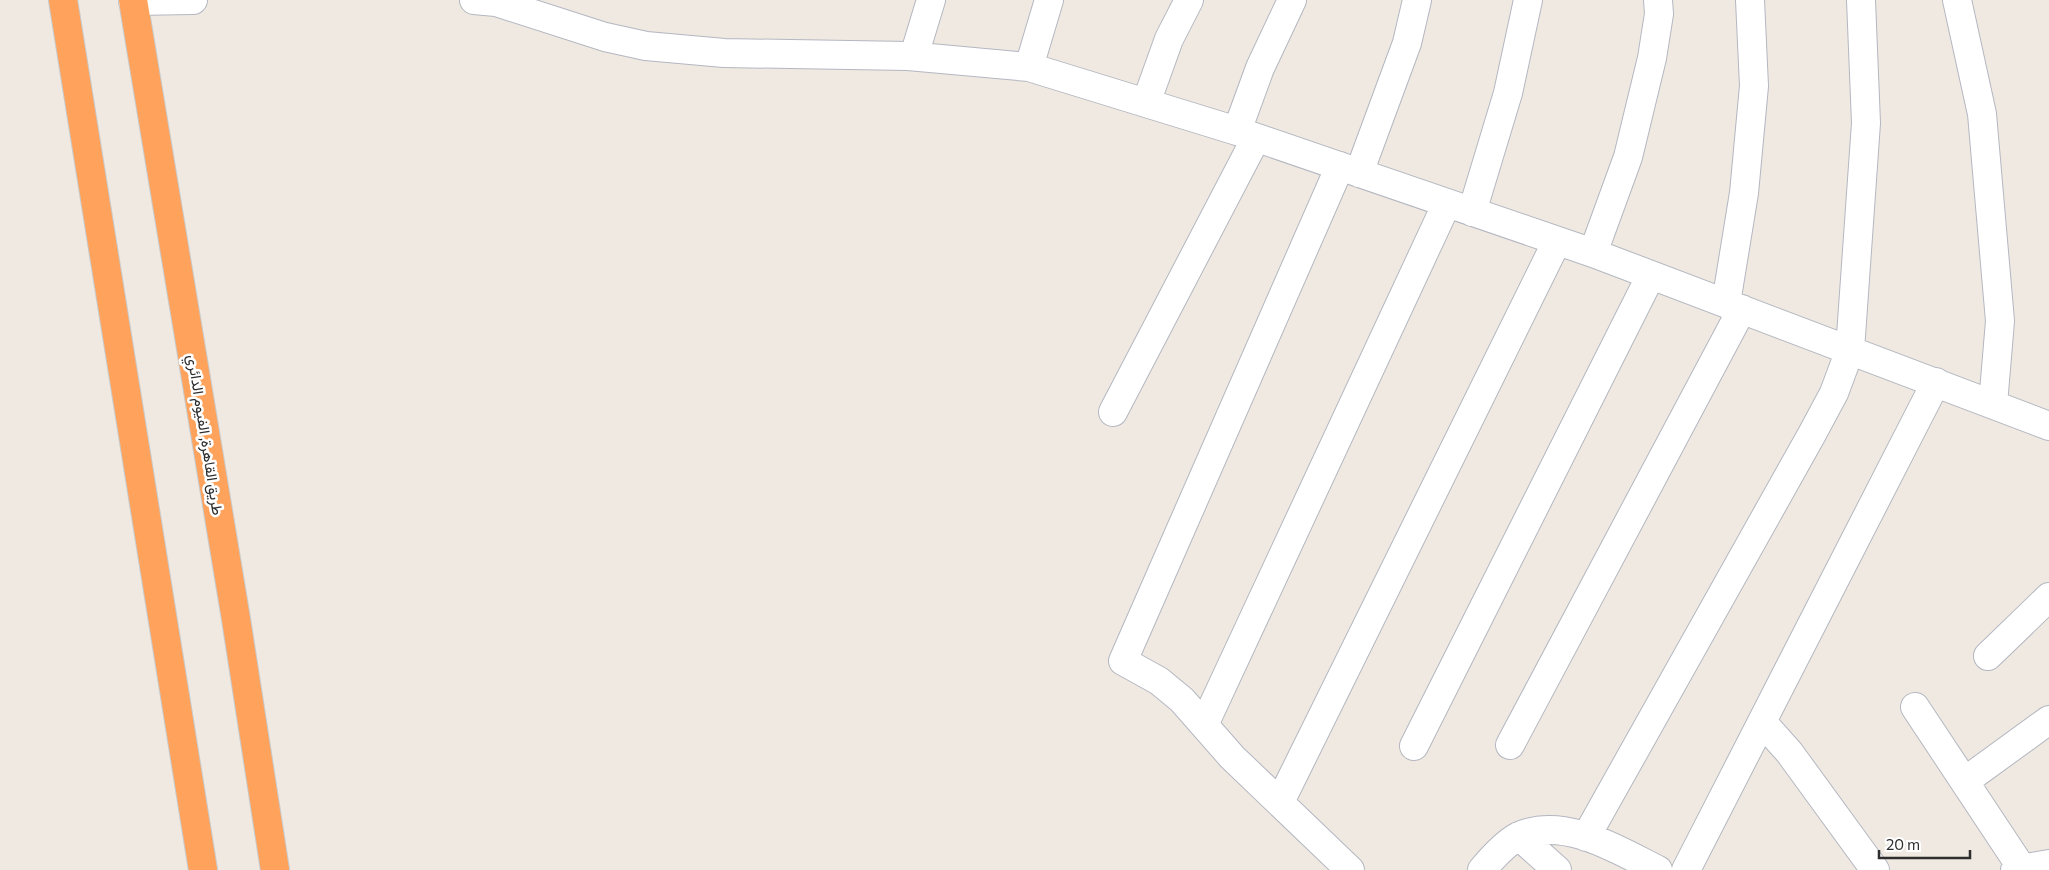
<svg xmlns="http://www.w3.org/2000/svg" width="2049" height="870" font-family="Commissioner,Vazirmatn,sans-serif">
<style>
.lines{fill:none;stroke-linecap:round;stroke-linejoin:round}
.street-casing{stroke:#b4b7c1;stroke-width:30}
.highway-casing{stroke:#c9c9c9;stroke-width:30}
.street{stroke:#fff;stroke-width:28}
.highway{stroke:#ffa35c;stroke-width:28}
.labels{text-anchor:middle;stroke-width:5;stroke-linejoin:round;paint-order:stroke}
.street-label{font-size:15px;fill:#2e2e2e;stroke:#fff}
</style>
<rect width="100%" height="100%" fill="#efe9e1"/>
<g class="lines">
<g class="street-casing">
<path id="street" d="M474,0L496,2L605,37L646,46L724,53L908,56L1029,67L1237,131L1593,253L2049,426
M1957,0L1982,114L2000,321L1993,404
M133,1L193,0
M914,56L931,0
M1029,67L1049,0
M1146,103L1169,39L1189,0
M1237,131L1260,68L1292,0
M1340,166L1123,661L1159,681L1182,700L1232,757L1350,870
M1359,173L1407,43L1417,0
M1472,212L1508,93L1528,0
M1593,253L1628,157L1652,58L1659,14L1658,0
M1726,303L1744,193L1754,86L1750,0
M1113,412L1256,138
M1988,656L2049,597
M1915,707L2021,867
M1762,722L1789,752L1875,870
M1204,725L1447,203
M1510,745L1742,309
M1414,746L1651,275
M1965,781L2049,720
M1280,802L1557,241
M1519,836L1557,870
M1586,837L1812,434L1834,393L1850,350L1866,123L1861,0
M1482,870C1492,858 1505,843 1519,836C1565,816 1618,850 1658,870
M1686,870L1936,382
M2015,870L2049,864"/>
</g>
<g class="highway-casing">
<path id="highway" d="M63,0L203,870
M133,0L236,619L275,870"/>
</g>
<use href="#street" class="street"/>
<use href="#highway" class="highway"/>
</g>
<g class="labels">
<g class="street-label">
<text transform="translate(205 435) rotate(81)" y="5">طريق القاهرة, الفيوم الدائري</text>
</g>
</g>
<path d="M1879 850v8h91v-8" fill="none" stroke="#2e2e2e" stroke-width="2.5"/>
<text x="1886" y="850" font-size="15" fill="#2e2e2e" stroke="#ffffff" stroke-width="4" paint-order="stroke">20 m</text>
</svg>
